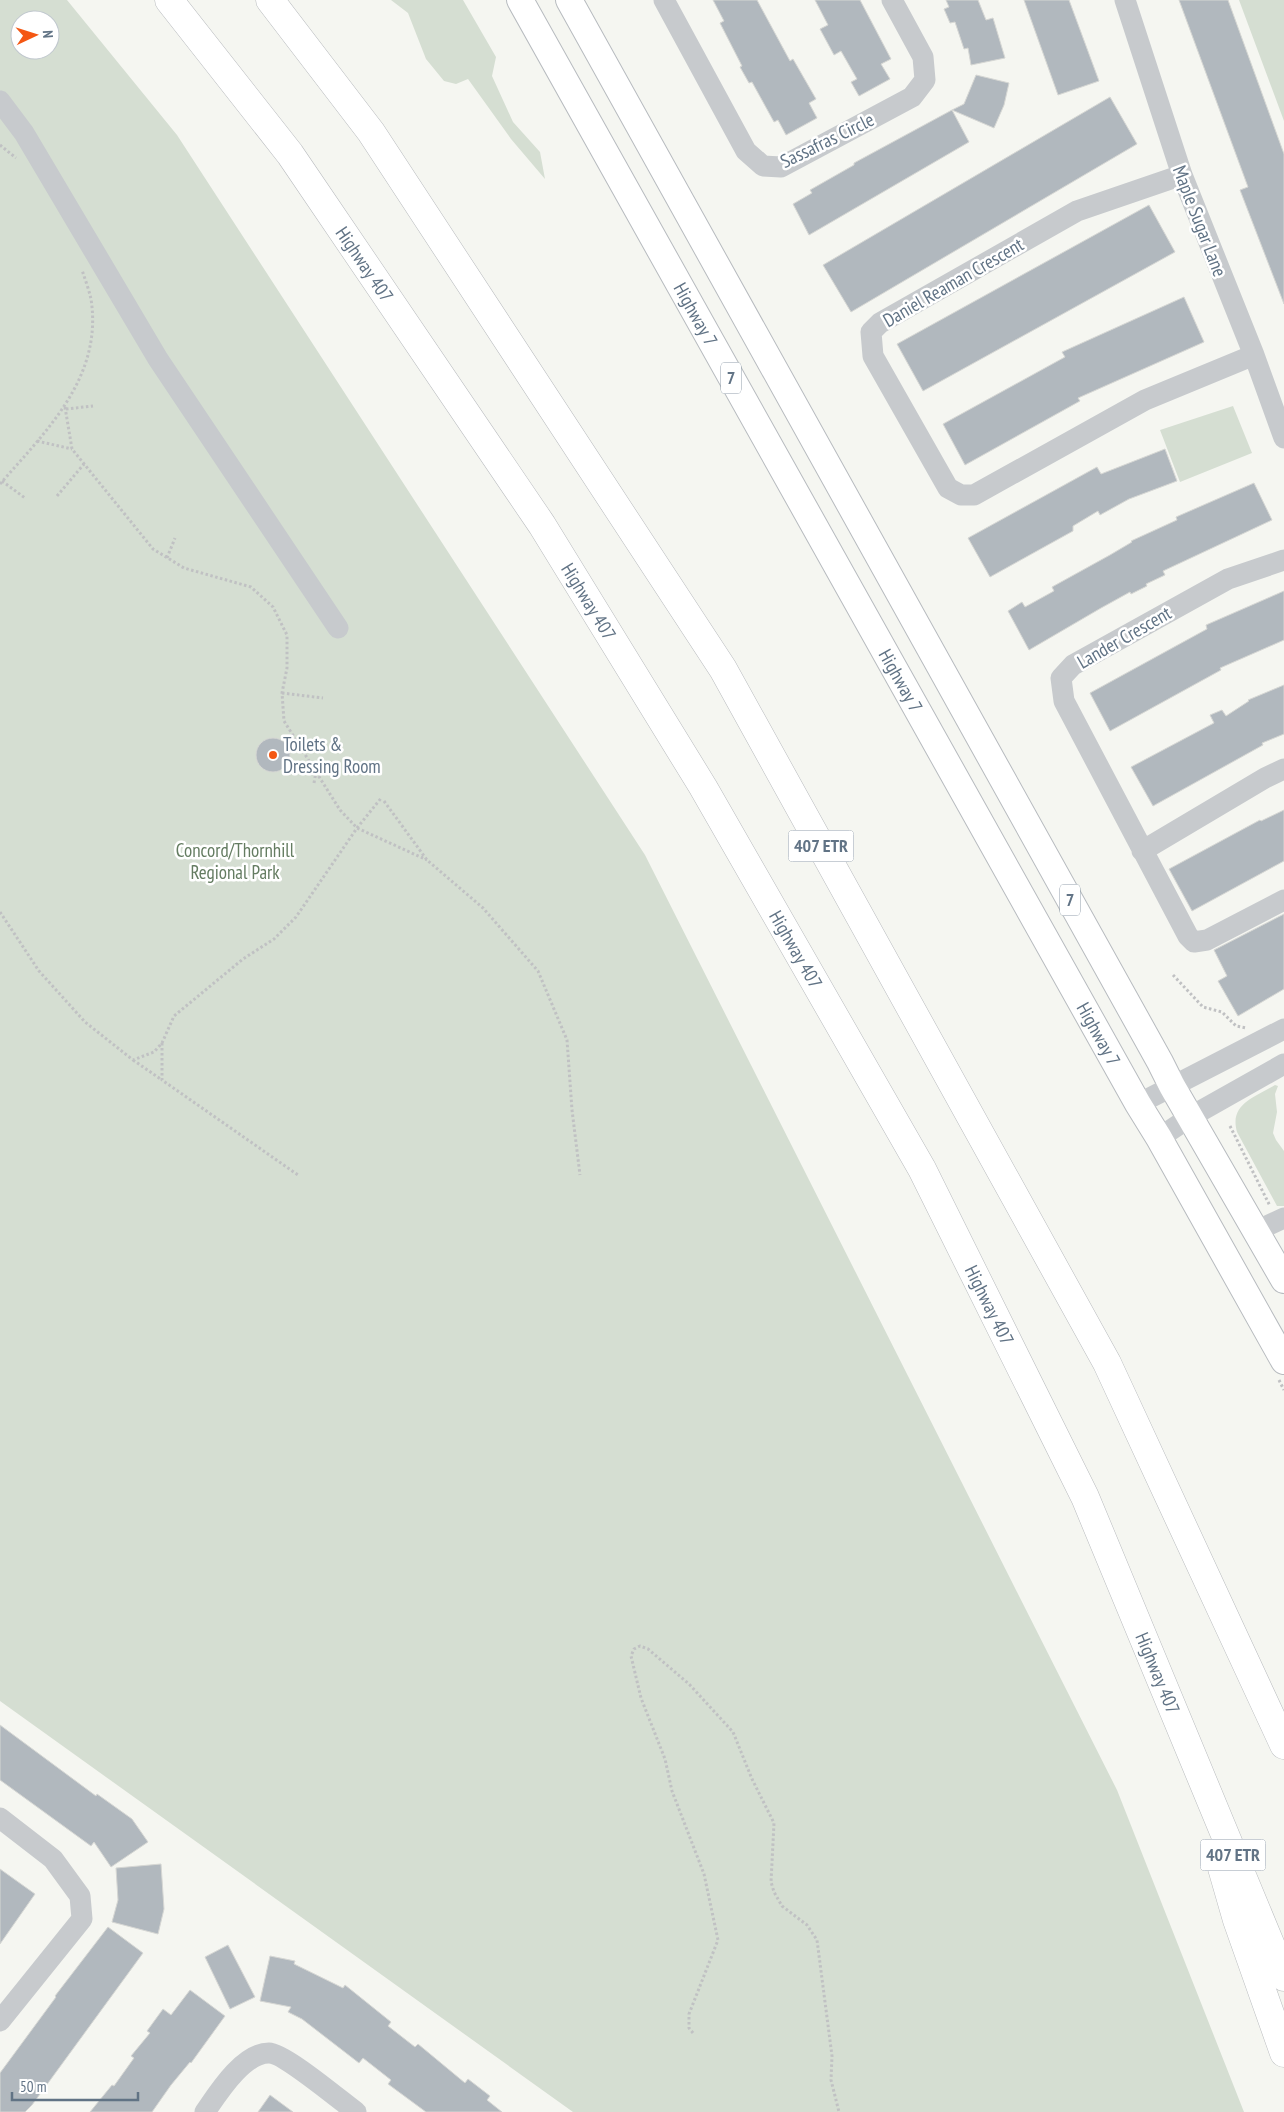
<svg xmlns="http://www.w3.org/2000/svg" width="1284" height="2112" font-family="'PT Sans Narrow',sans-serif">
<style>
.green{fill:#d5ded2;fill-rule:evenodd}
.building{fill:#b1b8be;stroke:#d6d7d4}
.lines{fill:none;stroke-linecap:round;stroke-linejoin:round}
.major-casing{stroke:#b7bbbf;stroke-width:28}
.highway-casing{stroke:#b8bbbe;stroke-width:29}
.path{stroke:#c0c1c3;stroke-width:3;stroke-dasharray:2.5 2.5;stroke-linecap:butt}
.minor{stroke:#c7cacd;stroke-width:21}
.major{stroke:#fff;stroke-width:26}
.highway{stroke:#fff;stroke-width:28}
.poi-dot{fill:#f45713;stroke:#fff;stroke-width:2}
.labels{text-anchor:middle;stroke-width:5;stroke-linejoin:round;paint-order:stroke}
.shield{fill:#fff;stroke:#909daa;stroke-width:1}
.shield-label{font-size:18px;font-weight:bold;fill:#617385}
.street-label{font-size:19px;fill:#617385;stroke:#fff}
.poi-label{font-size:19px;fill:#617385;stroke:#fff;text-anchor:start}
.park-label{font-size:19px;fill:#647c61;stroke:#fff}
</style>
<rect width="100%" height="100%" fill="#f5f6f1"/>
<path class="green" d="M0,0H67L177,135L645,855L1117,1790L1244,2112H573L0,1701ZM20,20H50V50H20Z
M391,0H463L496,57L492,76L513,122L540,152L545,179L511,139L468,79L456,84L444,81L426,59L408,13Z
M1239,0H1284V121Z
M1233,406L1252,453L1180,482L1160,430Z
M1275,1085L1278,1086L1275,1094L1277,1112L1273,1133L1276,1140L1284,1151V1206H1277L1237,1132C1229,1104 1255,1097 1275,1085Z"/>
<path class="building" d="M713,0H757L790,61L793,59L816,99L809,103L817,118L786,135L778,120L774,122L752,82L749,83L740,67L742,66L720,23L724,21Z
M815,0H860L891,59L881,64L890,79L859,96L851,82L857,79L841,51L834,55L820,29L828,25Z
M946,0H978L986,20L993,18L1005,58L971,65L968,48L964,49L955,22L950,23L944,9L949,7Z
M1024,0H1069L1099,81L1058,95Z
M1179,0H1228L1284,154V304L1240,190L1248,187Z
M976,75L1009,83L1004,105L994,128L952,110L964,104Z
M1110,97L1137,144L851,312L823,265Z
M952,110L969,142L809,235L793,204L812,193L810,190L854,165V163Z
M1149,205L1175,252L923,391L897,344Z
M1184,297L1204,342L1078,398L1080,401L965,465L943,424L1065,357L1062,352Z
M1165,449L1177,481L1129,499L1100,515L1098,511L1073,526V531L990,577L968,538L1097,467L1101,474Z
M1254,483L1272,520L1163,571L1165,575L1146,584L1147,586L1131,594L1130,592L1101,608L1029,650L1008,611L1022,602L1025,607L1054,591L1052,587L1110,555L1132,542L1131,541L1177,520L1176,517Z
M1284,591V640L1220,668L1221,670L1110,731L1090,693L1207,629L1206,625Z
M1284,685V734L1262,743L1263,745L1153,806L1131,767L1214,723L1210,715L1222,710L1226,716L1249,701L1248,700Z
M256 755a17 17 0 1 1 34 0a17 17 0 1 1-34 0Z
M1284,810V861L1192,911L1169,869L1260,820L1261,821Z
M1284,914V989L1238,1016L1218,981L1227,976L1214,950Z
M0,1725L96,1796L97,1794L132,1819L148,1842L111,1867L94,1842L91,1846L0,1780Z
M161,1864L164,1909L158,1934L112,1922L118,1900L116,1868Z
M0,1869L35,1894L0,1944Z
M108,1927L143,1953L32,2105L25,2112H0V2073L56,1997L55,1996Z
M228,1945L255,1997L230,2009L205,1957Z
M270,1956L295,1961L294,1964L343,1988L345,1985L391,2022L388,2026L415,2047L418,2044L465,2083L468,2079L490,2096L487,2100L502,2112H426L388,2084L391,2080L363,2058L359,2063L302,2019L288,2012L291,2007L260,2001Z
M190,1990L225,2016L191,2063L190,2062L171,2085L152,2112H90L112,2085L114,2086L134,2058L131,2056L150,2033L147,2031L163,2009L171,2015Z
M270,2095L293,2112H258Z"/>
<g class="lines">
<g class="major-casing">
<g id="major">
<path id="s1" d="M520,0L1138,1104L1159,1138L1284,1361"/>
<path d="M569,0L1160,1062L1172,1086L1284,1280"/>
</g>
</g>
<g class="highway-casing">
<g id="highway">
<path id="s2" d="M169,0L290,154L542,525L703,787L922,1169L1085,1497L1284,1977"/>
<path d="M270,0L371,132L723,669L1107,1363L1284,1745"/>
<path d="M1220,1861L1237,1920L1284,2053"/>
</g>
</g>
<path class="path" d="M0,145L16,158
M65,407L72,449L153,549L184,568L251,587L273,607L287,635V668L282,693L284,721L340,810L357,828L427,860
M66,409L93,406
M37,441L72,449
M2,481L25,498
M0,484C47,430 103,377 91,299C89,290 85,279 82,270
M57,496L84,464
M167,558L175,538
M282,693L323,698
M314,783L316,772L327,763
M384,801L427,860L483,908L538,971L567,1040L572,1110L580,1175
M0,912L39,971L85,1022L133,1060L154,1052L162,1043L174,1016L243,959L274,939L296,917L357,828L382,797
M1173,975L1203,1007L1222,1012L1236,1026L1246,1028
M162,1043V1080L298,1175
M133,1060L162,1080
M1230,1126L1270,1206
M1279,1380L1284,1390
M693,2033L689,2028V2014L718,1940L704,1874L672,1791L665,1759L641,1698L631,1656L634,1649L640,1646L648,1649L689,1684L733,1732L752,1779L774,1823L771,1882L774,1892L782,1906L807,1925L817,1940L832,2056L831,2080L839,2112"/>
<path class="minor" d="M664,0L746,151L763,166L781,167L912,97L925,80L923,57L892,0
M1125,0L1182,175L1254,355L1284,438
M0,101L24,133L158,359L338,628
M1182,175L1077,211L880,323L871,332L873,356L948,488L961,495H974L1145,400L1254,355
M1284,560L1228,579L1073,665L1061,678L1064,701L1188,936L1194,942L1207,940L1284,900
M1142,851L1265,778L1284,769
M1138,1104L1284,1029
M1159,1138L1190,1117L1284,1064
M1256,1231L1284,1218
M0,1818L53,1859L80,1896L82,1919L0,2021
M205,2112C218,2093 243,2053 269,2053C284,2053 341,2101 356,2112"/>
<use href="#major" class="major"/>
<use href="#highway" class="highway"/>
</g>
<circle class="poi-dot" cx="273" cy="755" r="5"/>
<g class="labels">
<g class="shield">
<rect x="721" y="362.5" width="20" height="31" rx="4"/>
<rect x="788.5" y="830.5" width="65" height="31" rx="4"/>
<rect x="1060" y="884.5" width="20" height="31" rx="4"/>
<rect x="1200.5" y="1839.5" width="65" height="31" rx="4"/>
</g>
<g class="shield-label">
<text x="731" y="384">7</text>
<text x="821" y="852">407 ETR</text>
<text x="1070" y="906">7</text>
<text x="1233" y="1861">407 ETR</text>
</g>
<g class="street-label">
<text transform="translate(827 140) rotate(-26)" y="7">Sassafras Circle</text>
<text transform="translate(1200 221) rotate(69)" y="7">Maple Sugar Lane</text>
<text dy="7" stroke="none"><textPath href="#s2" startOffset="329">Highway 407</textPath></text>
<text transform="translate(953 282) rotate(-30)" y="7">Daniel Reaman Crescent</text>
<text dy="7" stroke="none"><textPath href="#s1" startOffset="360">Highway 7</textPath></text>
<text dy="7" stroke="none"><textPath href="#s2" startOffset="734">Highway 407</textPath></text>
<text transform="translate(1124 637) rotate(-30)" y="7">Lander Crescent</text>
<text dy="7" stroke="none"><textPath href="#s1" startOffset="780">Highway 7</textPath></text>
<text dy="7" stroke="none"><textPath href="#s2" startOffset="1139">Highway 407</textPath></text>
<text dy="7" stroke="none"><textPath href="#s1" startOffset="1185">Highway 7</textPath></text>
<text dy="7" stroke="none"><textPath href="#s2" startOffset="1544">Highway 407</textPath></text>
<text dy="7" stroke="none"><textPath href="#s2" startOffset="1949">Highway 407</textPath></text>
</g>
<g class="poi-label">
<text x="283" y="751">Toilets &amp;<tspan x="283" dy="22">Dressing Room</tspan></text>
</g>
<g class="park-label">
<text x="235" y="857">Concord/Thornhill<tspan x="235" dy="22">Regional Park</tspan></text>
</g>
</g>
<g transform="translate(35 35) rotate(86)"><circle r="24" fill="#ffffff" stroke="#c0c7ce"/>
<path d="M0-4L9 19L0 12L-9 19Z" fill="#f45713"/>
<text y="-8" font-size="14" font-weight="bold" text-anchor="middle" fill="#617385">N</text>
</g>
<path d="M12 2092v8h126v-8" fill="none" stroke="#617385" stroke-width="2.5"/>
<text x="20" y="2092" font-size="15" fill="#617385" stroke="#ffffff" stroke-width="4" paint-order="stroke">50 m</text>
</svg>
